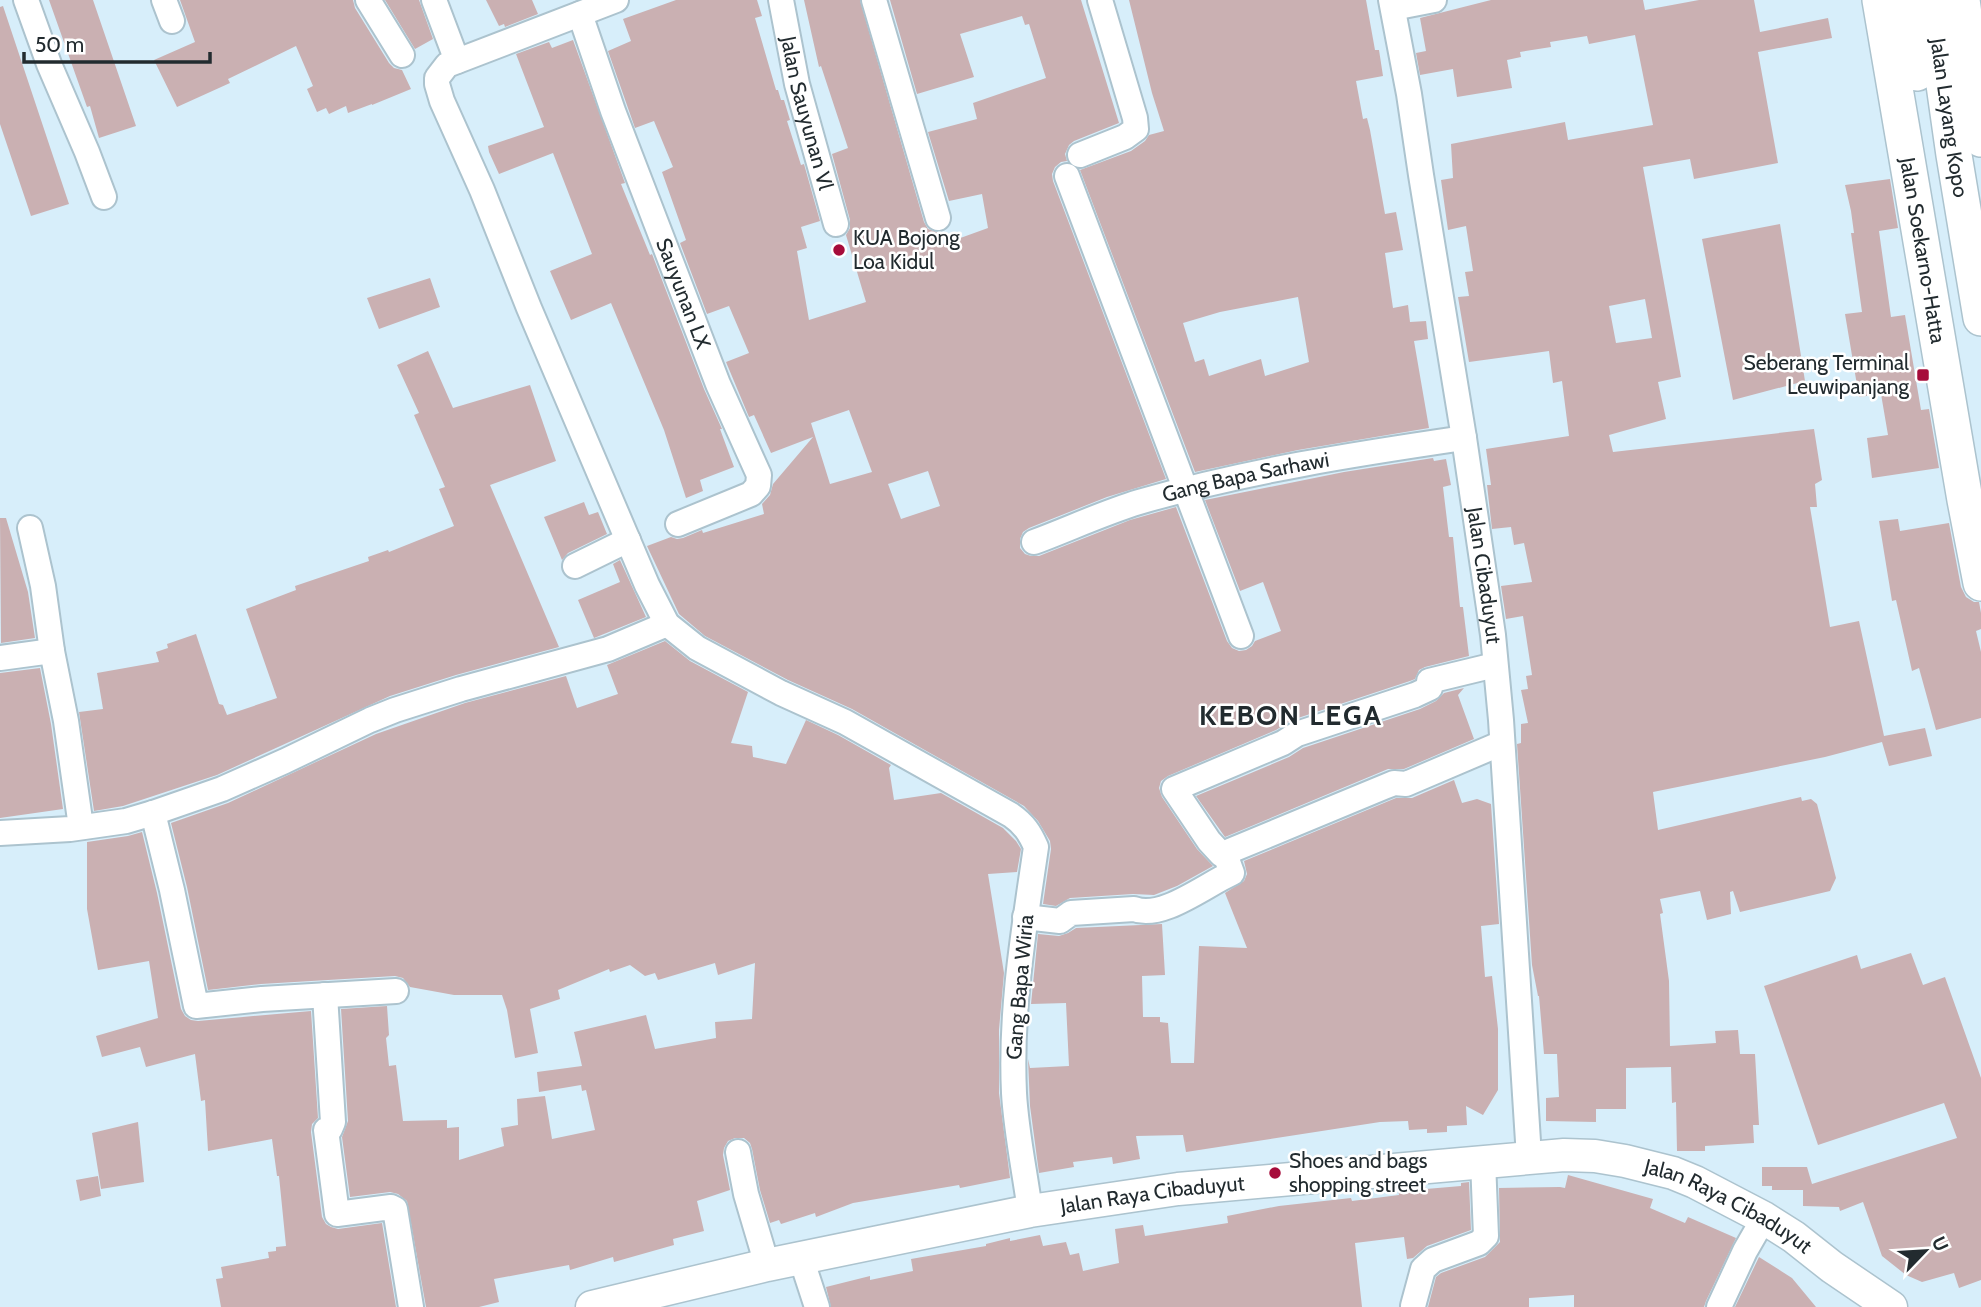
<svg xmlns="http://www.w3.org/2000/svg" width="1981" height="1307" font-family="Cabin,sans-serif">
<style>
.building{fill:#cab0b2;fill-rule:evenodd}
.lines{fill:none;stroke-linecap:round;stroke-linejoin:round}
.minor-casing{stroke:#acc3ce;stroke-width:28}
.major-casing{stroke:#acc3ce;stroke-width:35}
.highway-casing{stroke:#acc3ce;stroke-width:38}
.minor{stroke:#fff;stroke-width:24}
.major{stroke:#fff;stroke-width:32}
.highway{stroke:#fff;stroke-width:35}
.poi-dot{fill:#a60c3a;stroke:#fff;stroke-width:2.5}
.labels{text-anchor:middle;stroke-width:5;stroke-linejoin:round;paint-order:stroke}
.street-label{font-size:21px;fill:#222b2f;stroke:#fff}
.poi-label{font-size:21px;fill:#222b2f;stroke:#fff;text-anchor:start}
.district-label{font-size:28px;font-weight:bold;letter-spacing:2px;fill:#222b2f;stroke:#fff}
</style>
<rect width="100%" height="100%" fill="#d7eefa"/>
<path class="building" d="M49,0H93L136,126L99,138L90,106L87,107Z
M180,0H353L355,8L389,63L394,68L402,70L411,89L372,105V104L348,113L346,106L329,114L326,108L317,112L307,89L313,86L296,46L228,79L230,83L177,107L154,60L195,42Z
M385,0H419L433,39L415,49Z
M486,0H532L538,14L505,27L504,24L499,26Z
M676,0H757L762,16L755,18L776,90H778L781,100H784L790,120L787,121L801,165L804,164L820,221L801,227L807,248L797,251L809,320L866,302L846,235L850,228V220L832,154L848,148L821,66L819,67L804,0H860L924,222L928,229L937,232L941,245L988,228L982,194L949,201L928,132L977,119L973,103L1046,78L1029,24L1025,25L1022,16L960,34L974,77L917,94L890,0H1081L1119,123L1074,141L1069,145L1065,154L1067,161L1061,162L1055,167L1052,174L1053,181L1166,479L1107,497L1029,528L1023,532L1020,539V548L1025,554L1031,556H1039L1130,520L1176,507L1227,641L1232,648L1239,651L1246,650L1252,646L1255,641L1281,631L1263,582L1240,591L1205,500L1344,472L1433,458L1434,461L1446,459L1451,485L1443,487L1449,537H1453L1460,607H1463L1469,656L1425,667L1419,670L1415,679L1410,681L1292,720L1276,730L1168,776L1161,781L1159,788L1162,797L1197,849L1213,866L1177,886L1154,895L1133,894L1070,898L1056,906L1043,904L1051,849L1050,841L1038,821L1024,806L852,709L788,680L705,636L679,614L647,546L671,537L677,539L683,538L702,530L703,533L764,514L762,504L770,495L773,484L813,437L771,453L754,415L749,417L726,362L749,353L729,306L707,314L680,243L686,240L662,172L673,167L654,121L635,128L608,51L631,41L623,19ZM849,410L872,472L830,484L811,423ZM928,471L940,506L901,519L888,484Z
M1129,0H1366L1375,50H1379L1383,76L1356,81L1363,119L1367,118L1370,130L1385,214L1396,212L1403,250L1385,253L1393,308L1408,305L1410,322L1426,321L1428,339L1414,341L1429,428L1298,450L1195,472L1080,170L1131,151L1145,141L1149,135L1164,131L1152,93ZM1298,297L1309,362L1265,376L1261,359L1209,376L1204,359L1195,362L1183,323L1220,312Z
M1491,0H1643L1645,10L1699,0H1754L1760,32L1828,18L1832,38L1758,52L1778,163L1694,179L1690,159L1643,167L1681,377L1658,382L1666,419L1609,435L1613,452L1814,429L1822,480L1815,484L1817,507H1810L1830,627L1859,621L1884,736L1925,728L1932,756L1889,766L1882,742L1825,757L1653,792L1658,830L1801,797L1802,801L1811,799L1817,804L1836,878L1830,891L1740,912L1733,891L1730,892L1731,914L1707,920L1700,891L1660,899L1663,913L1660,914L1669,981L1670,1046L1716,1043L1715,1031L1738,1030L1740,1054H1755L1759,1125H1753L1754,1143L1705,1146V1151H1677L1676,1102L1672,1103L1671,1067L1626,1068V1109H1596V1122L1546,1121V1098L1559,1097L1557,1054H1544L1539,996H1538L1532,965L1517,744L1521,743V724L1528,723L1521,690L1528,689L1526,676L1532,675L1523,616L1506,619L1501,586L1532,582L1524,543L1514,545L1511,527L1492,529L1487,485H1491L1486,449L1569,436L1562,381L1553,383L1549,351L1469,362L1458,297L1469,296L1465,272L1473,271L1466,226L1448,230L1441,180L1453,178L1451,144L1565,122L1568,140L1653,125L1635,35L1589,44L1587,36L1550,42L1551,47L1520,52L1521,57L1507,60L1512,88L1457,97L1453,69L1420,75L1416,53L1426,51L1420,18ZM1645,299L1652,338L1616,343L1609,306Z
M3,6L69,204L31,216L0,124V7Z
M573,40L625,183L621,184L650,255L652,254L704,389L722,429H720L734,467L700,480L703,491L686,498L664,430L611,303L571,320L550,271L592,254L553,153L499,174L489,152L488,146L544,127L516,54L549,42L552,48Z
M1890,179L1898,228L1879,231L1891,317L1905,315L1921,410L1929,409L1939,468L1872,478L1867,438L1888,435L1881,394L1859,397L1845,314L1862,312L1851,233H1854L1851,211L1845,185Z
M1780,224L1805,381L1733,400L1702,239Z
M430,278L440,307L379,329L367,298Z
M428,351L453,408L530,385L556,461L490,485L559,647L456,675L390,696L217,775L123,806L94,811L79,712L103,709L97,673L159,662L156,652L168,648L167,644L196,634L219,704L223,705L227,715L277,698L246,609L296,590L295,586L369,561L368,557L388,550L389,552L454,526L439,489L445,487L414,415L419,413L397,365Z
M584,502L589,515L598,512L607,534L568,553L562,560L544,517Z
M0,518H6L28,592L35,638L1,643Z
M1898,519L1900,531L1949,523L1961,587L1966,597L1974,602H1979L1981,613V629L1976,631L1981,652V718L1936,730L1919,668L1912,671L1896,600L1892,601L1879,521Z
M620,560L646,617L594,638L578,600L620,582L613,564Z
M665,641L690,661L748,692L731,743L752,746L753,757L786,764L806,720L838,735L891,765L889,768L894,800L941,793L1003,828L1016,841L1021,849L1017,872L988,874L1004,973L999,1030V1093L1010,1178L960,1188L959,1185L853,1203L816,1217L815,1213L781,1224L779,1220L770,1223L760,1190L752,1149L750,1143L744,1138H735L728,1141L724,1148L723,1155L730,1190L697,1201L704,1231L673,1239L674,1245L614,1262L613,1257L570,1270L569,1265L494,1279L499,1302L479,1307H426L407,1201L398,1194L390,1192L350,1197L342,1137L348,1121L341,1009L387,1006L389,1035L386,1038L389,1066L396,1065L403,1121L447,1120V1128L459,1127V1160L504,1146L501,1128L518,1125L517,1099L545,1096L552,1139L595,1130L586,1090L582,1091L581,1085L539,1092L537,1072L582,1066L574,1032L646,1015L655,1049L716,1038L715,1022L752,1019L755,963L718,975L715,963L658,980L655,973L645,976L630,965L610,972L609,969L558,990L560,999L530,1009L538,1053L515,1058L507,1010L502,995H454L410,987L403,978L395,976L261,984L208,990L187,887L171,823L228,803L376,734L465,703L566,676L577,708L618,694L607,665Z
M40,668L51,724L63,809L0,818V673Z
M1464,688L1458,695L1474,739L1404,769H1388L1225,837L1196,796L1289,757L1303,748L1420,709L1436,701L1444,693Z
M1454,780L1462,803L1477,799L1491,804L1499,924L1481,926L1485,977L1492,976L1498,1029V1090L1483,1115L1466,1106L1467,1125L1447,1126V1132L1427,1133V1129L1409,1130L1408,1121L1380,1122L1186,1152L1183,1135L1136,1136L1140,1159L1113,1164L1112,1157L1073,1162L1074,1167L1039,1173L1030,1106L1028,1059L1030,1068L1069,1066L1066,1003L1031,1004L1038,934L1059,936L1068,933L1076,928L1162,924L1165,975L1142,976L1143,1017H1160V1022L1168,1023L1171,1063H1194L1199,946L1247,948L1225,893L1244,881L1247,874L1244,861L1396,798H1412Z
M142,832L157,893L181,1009L185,1016L191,1020L198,1021L311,1011L318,1118L312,1124L311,1132L322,1217L326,1224L331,1227L338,1229L382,1223L396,1307H221L216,1279L223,1278L221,1267L269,1258L268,1252L276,1251V1247L286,1246L279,1176H277L272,1139L208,1151L205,1100L201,1101L195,1054L146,1067L140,1047L102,1057L96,1036L158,1018L149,961L98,970L87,909V842L128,836Z
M1911,953L1923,985L1945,977L1981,1078V1280L1959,1288L1954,1273L1922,1282L1906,1275L1882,1256L1863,1202L1840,1211L1839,1207L1803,1206V1190H1772V1186H1762V1167H1807L1812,1184L1957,1138L1944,1103L1818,1145L1764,986L1857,955L1861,969Z
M138,1122L144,1182L101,1189L92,1133Z
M1568,1175L1653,1199L1650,1208L1685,1223L1688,1217L1736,1238L1706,1301L1704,1307H1574V1295L1529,1298V1307H1428L1436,1277L1441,1273L1485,1257L1500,1242L1499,1188L1560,1187L1565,1188Z
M98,1176L101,1196L80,1201L76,1180Z
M1469,1182L1471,1230L1427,1246L1413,1258L1407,1259L1404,1237L1355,1243L1362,1307H831L826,1287L870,1276V1280L913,1271L911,1259L986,1246V1244L1010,1238V1241L1040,1235L1043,1246L1066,1242L1070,1255L1079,1253L1083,1271L1119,1263L1115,1229L1143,1225L1145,1236L1228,1223L1227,1216L1279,1206L1351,1198L1352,1201L1399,1195L1398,1188L1425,1186L1426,1189L1461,1186V1183Z
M1759,1257L1792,1278L1816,1307H1735Z"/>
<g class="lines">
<g class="minor-casing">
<g id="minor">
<path d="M26,0L49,64L87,152L104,197"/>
<path d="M164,0L172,21"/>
<path d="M368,0L402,55"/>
<path d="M434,0L457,61"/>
<path d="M616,0L447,65L437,78V84L442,101L482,190L529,308L647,585L667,624L697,648L781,693L845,722L1011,815C1024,824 1030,833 1036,847C1024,929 1010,1010 1014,1093C1016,1131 1025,1173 1030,1211"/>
<path id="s1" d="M781,0L797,84L836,224"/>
<path d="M874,0L938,218"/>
<path id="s2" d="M1391,0L1409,94L1421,175L1464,438L1493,635L1501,720L1529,1157"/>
<path d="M1393,8L1434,0"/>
<path id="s3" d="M580,14L613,111L718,384L759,475L758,486L751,494L678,524"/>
<path d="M1080,155L1125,137L1136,129L1135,118L1100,0"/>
<path d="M1067,176L1241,636"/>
<path d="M30,528L43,586L52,651L66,721L81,827"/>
<path id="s4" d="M1034,542C1069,529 1103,513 1139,502C1246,471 1355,454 1464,438"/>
<path d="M575,566L628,540"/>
<path d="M0,658L52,651"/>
<path d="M153,813L172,890L196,1006L262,999L396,991"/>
<path d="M0,833L70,829L126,821L153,813L222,789L285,761L370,720L395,710L461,689L608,649L667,624"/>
<path d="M1225,854H1221L1209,841L1174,789L1283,743L1297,734L1415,695L1430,688L1429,681L1495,665"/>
<path d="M1025,917L1060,921L1071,913L1134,909C1162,920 1205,885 1232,873L1225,854L1232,850L1384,787L1394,783L1406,784L1502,743"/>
<path d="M325,995L333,1122L330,1129L326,1130L337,1214L391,1207L395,1209L411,1307"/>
<path d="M738,1152L746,1194L767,1265"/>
<path d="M801,1258L817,1307"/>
<path d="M1413,1306L1423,1269L1433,1260L1479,1243L1486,1236L1483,1161"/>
<path d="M1719,1307L1745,1251L1764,1218"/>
</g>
</g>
<g class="major-casing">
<g id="major">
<path id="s5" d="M592,1307L767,1265L1030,1211L1178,1189L1564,1155L1595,1156L1625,1161L1673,1173L1695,1182L1764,1218L1794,1237L1832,1267L1891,1307"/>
</g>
</g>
<g class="highway-casing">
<g id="highway">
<path id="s6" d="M1880,0L1965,500L1981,583"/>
<path d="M1905,0L1917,73"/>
<path id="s7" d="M1932,0L1954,155L1981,318"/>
<path d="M1962,0L1981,139"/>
</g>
</g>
<use href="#minor" class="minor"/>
<use href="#major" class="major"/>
<use href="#highway" class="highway"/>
</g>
<g class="poi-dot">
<circle cx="839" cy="250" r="7"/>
<rect x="1916" y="368" width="14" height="14" rx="3.5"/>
<circle cx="1275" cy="1173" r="7"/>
</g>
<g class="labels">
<g class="street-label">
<text dy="7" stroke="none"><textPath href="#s1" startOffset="116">Jalan Sauyunan Vl</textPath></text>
<text dy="7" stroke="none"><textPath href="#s7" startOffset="119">Jalan Layang Kopo</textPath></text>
<text dy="7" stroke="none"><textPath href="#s6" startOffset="254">Jalan Soekarno-Hatta</textPath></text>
<text dy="7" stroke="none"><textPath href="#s3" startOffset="298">Sauyunan LX</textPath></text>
<text dy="7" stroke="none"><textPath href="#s4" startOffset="222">Gang Bapa Sarhawi</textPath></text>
<text dy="7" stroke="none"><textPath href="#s2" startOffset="583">Jalan Cibaduyut</textPath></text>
<text transform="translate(1020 987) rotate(-85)" y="7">Gang Bapa Wiria</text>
<text dy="7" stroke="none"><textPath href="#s5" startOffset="572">Jalan Raya Cibaduyut</textPath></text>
<text dy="7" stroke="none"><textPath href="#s5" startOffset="1160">Jalan Raya Cibaduyut</textPath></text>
</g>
<g class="poi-label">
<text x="853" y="245">KUA Bojong<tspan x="853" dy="24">Loa Kidul</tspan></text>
<text x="1909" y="370" text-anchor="end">Seberang Terminal<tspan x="1909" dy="24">Leuwipanjang</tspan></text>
<text x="1289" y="1168">Shoes and bags<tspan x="1289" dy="24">shopping street</tspan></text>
</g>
<g class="district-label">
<text x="1291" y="725">KEBON LEGA</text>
</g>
</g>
<g transform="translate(1925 1251) rotate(65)" stroke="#ffffff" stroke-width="5" paint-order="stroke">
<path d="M0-5L12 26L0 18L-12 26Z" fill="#222b2f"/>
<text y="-10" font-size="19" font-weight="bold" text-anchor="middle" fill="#222b2f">U</text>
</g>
<path d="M24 52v10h186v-10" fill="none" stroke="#222b2f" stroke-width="3.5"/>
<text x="35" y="52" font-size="21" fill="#222b2f" stroke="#ffffff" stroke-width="5" paint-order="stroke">50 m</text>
</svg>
